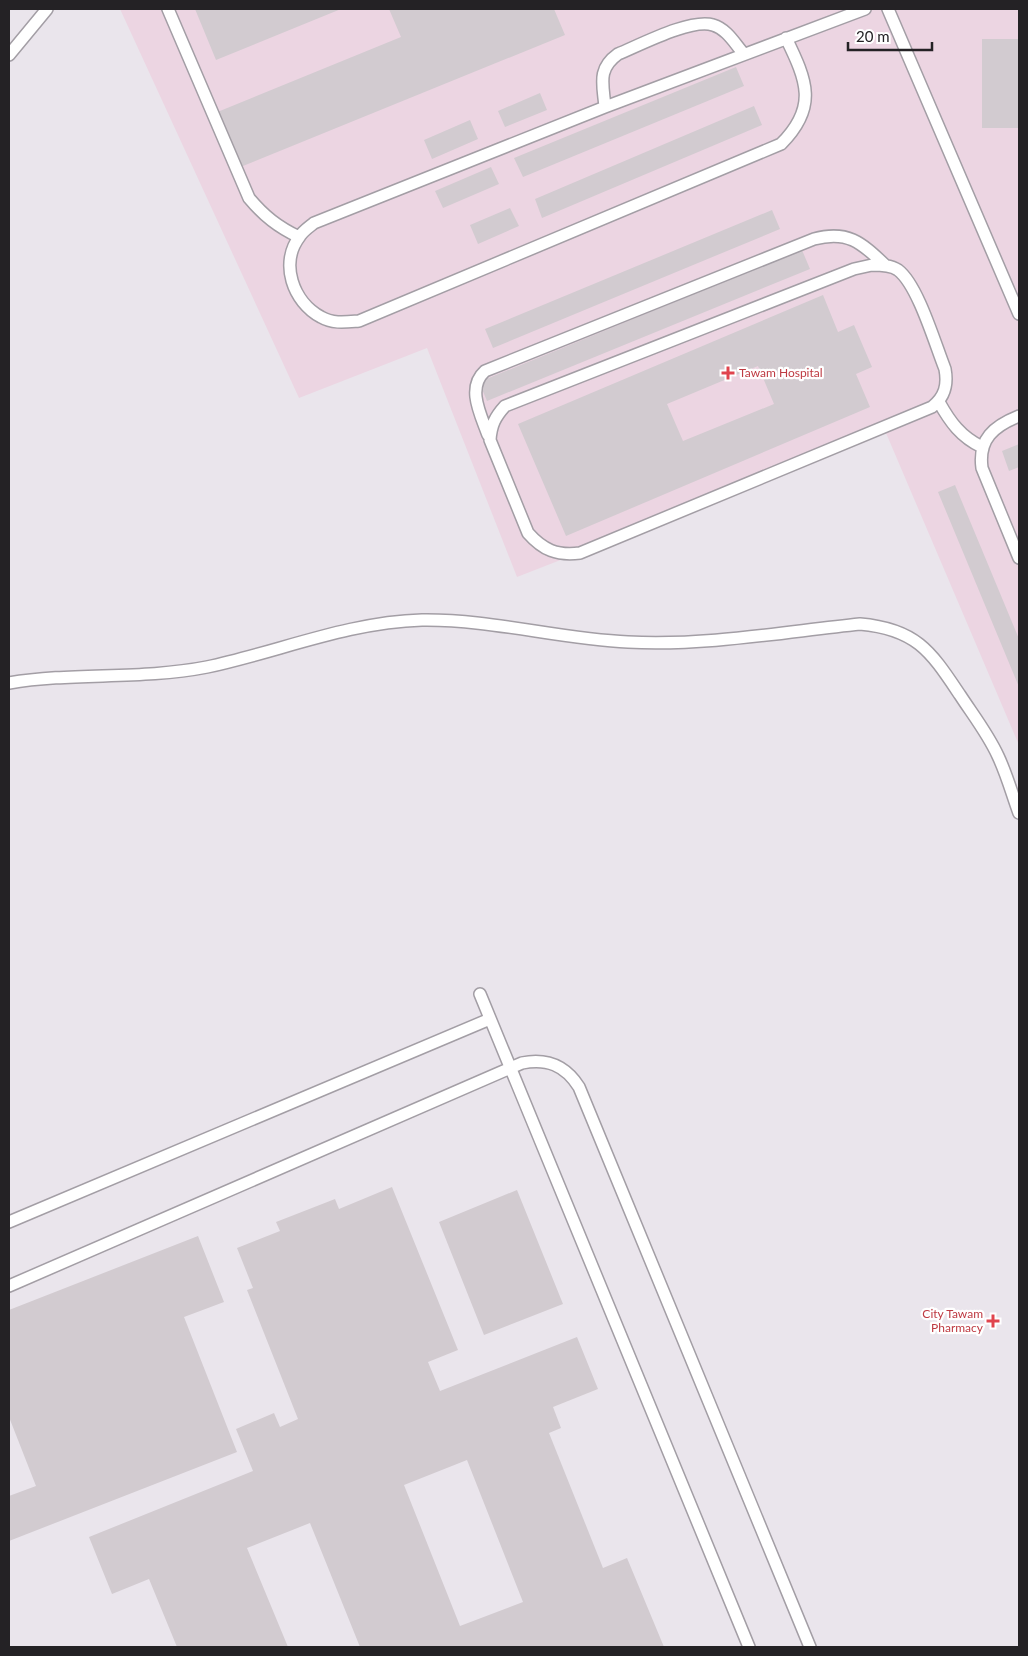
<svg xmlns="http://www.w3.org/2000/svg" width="1028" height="1656" font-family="Lato,sans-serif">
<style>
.medical{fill:#ecd5e2}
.building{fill:#d2cbd0;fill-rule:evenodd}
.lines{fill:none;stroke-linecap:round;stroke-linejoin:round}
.lane-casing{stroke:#a39ea5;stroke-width:14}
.lane{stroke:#fff;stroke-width:11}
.health-dot{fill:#e0444e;stroke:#fff;stroke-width:2}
.labels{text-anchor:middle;stroke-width:4.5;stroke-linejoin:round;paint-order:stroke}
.health-label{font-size:12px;fill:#be3a42;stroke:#fff;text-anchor:start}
</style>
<rect width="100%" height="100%" fill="#eae5ec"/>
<path class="medical" d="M120,9H1019V745L886,433L517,577L427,348L299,398Z"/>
<path class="building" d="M195,9H341L216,60Z
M389,9H554L565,35L238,168L215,113L401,37Z
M982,39H1019V128H982Z
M736,67L744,86L523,177L514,158Z
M540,93L547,110L505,127L498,111Z
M754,106L762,125L542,218L535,199Z
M470,120L478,139L432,159L424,140Z
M491,167L499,184L443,208L435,191Z
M510,208L519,226L478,244L470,225Z
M772,210L780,229L493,348L485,329Z
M802,250L810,269L487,401L479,382Z
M823,295L838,332L854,325L872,367L856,374L870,407L566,536L518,424ZM758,366L774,404L683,441L667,404Z
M1019,444V467L1009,471L1002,451Z
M955,485L1019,639V687L938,492Z
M392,1187L458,1350L428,1362L440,1391L577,1337L598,1389L553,1407L561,1428L549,1433L603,1568L627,1558L664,1647H360L310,1523L247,1548L288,1647H177L149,1579L112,1594L89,1537L253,1471L236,1429L274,1413L280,1427L298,1419L247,1290L253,1288L237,1248L280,1231L276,1222L335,1199L339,1209ZM467,1460L523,1602L460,1626L404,1485Z
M517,1190L563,1304L484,1335L439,1222Z
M198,1236L224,1302L184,1317L237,1452L9,1541V1496L36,1486L9,1417V1310Z"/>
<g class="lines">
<g class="lane-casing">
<path id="lane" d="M168,9L249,198C264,216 278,227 299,237
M888,9L1019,314
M786,38C807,81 818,107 781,144L359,321C346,322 333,324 321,317C293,302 279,263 300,236C303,231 309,227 314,223L605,107L865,9
M9,55L47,9
M605,107C603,84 597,69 618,54C640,45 691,18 713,25C727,29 735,44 744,54
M872,265C880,265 891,265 898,270C918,285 935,344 945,369C948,385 945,397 932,407L580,553C557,556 543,550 528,533L490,440C491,425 495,417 505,406L854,269Z
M939,402C950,422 961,437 982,447
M1019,416C994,426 978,439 982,468L1019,558
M488,435C481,415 466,388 485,371L814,239C847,230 861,242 885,265
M9,683C74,672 141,680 207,667C278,652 348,622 422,620C491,619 559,639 628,642C706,646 783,632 860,624C917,629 931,652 960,695C973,715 988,734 998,756C1007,775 1012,794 1019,813
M480,994L749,1647
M9,1222L490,1019
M9,1286L522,1063C547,1058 565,1065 579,1087L810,1647"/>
</g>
<use href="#lane" class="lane"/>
</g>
<g class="health-dot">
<path d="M725.5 365.5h5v5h5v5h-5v5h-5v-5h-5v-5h5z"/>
<path d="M990.5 1313.5h5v5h5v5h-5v5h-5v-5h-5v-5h5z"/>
</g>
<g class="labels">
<g class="health-label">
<text x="739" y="377">Tawam Hospital</text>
<text x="983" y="1318" text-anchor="end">City Tawam<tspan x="983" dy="14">Pharmacy</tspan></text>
</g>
</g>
<rect width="1028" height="1656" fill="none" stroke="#242225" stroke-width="20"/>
<path d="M848 42v8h84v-8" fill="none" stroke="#242225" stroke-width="2.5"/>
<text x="856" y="42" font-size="15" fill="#242225" stroke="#ffffff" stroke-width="4" paint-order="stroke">20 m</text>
</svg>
